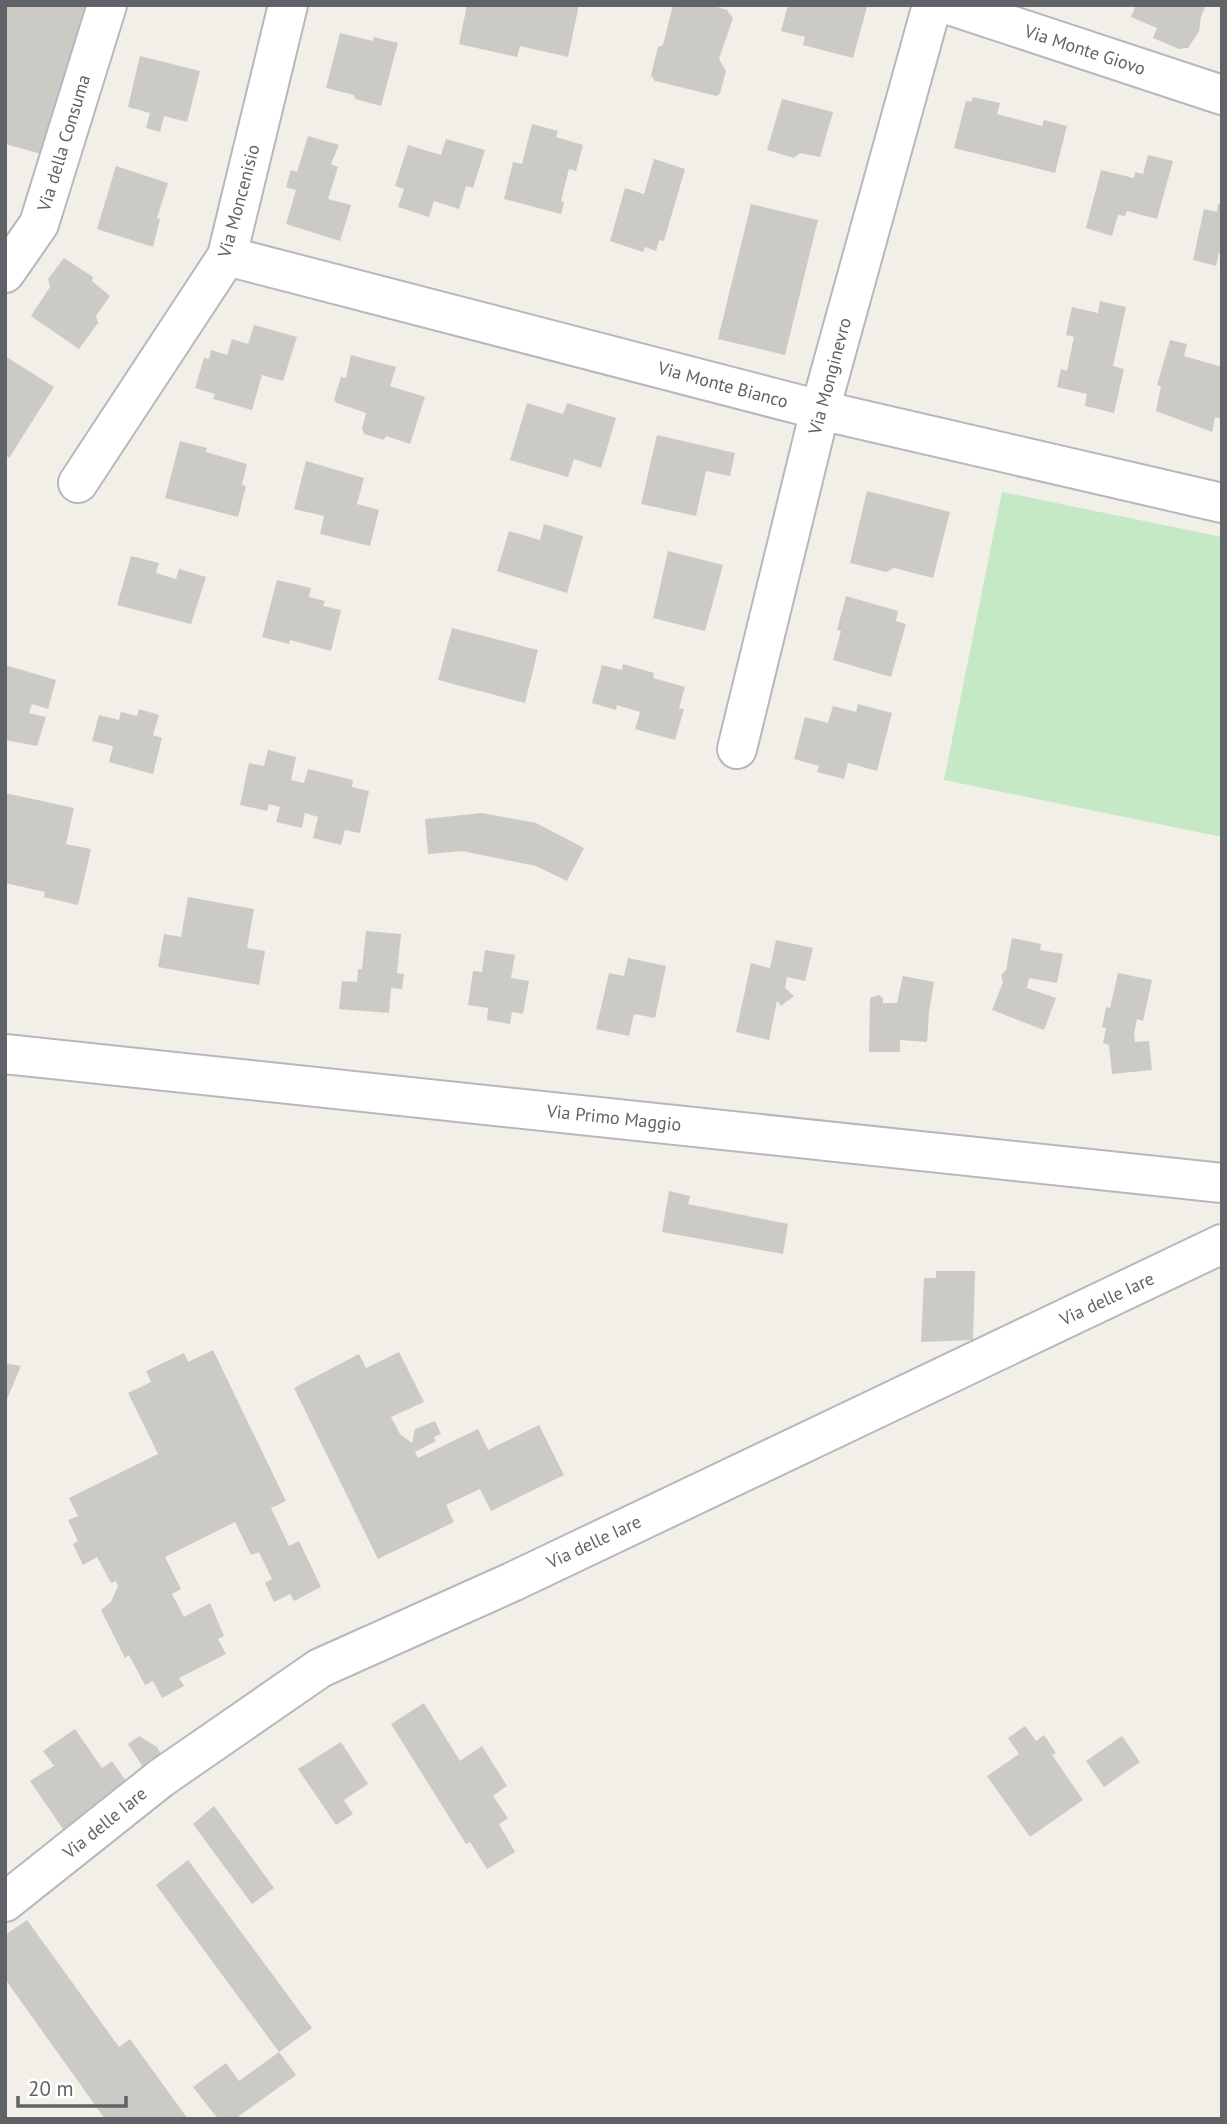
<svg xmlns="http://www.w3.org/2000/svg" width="1227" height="2124" font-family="'PT Sans',sans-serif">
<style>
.green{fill:#c5e8c5}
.building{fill:#cccac5}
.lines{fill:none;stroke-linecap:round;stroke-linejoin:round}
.minor-casing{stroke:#b5b8bc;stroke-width:42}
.tertiary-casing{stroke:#b5b8bc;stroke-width:42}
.minor{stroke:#fff;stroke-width:38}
.tertiary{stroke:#fff;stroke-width:38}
.labels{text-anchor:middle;stroke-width:5;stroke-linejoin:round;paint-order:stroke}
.street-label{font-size:18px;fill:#5f6368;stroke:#fff}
</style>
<rect width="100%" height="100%" fill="#f1efe8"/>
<path class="green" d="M1002,492L1222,537V837L944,780Z"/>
<path class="building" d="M5,5H87L45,155L5,144Z
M467,5H579L568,57L520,46L517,57L459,44Z
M673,5H711L727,10L733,18L719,59L726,71L720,93L717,96L655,81L651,75L658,47L663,45Z
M788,5L867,7L853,58L803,45L805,37L781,31Z
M1136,5H1206L1201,17L1199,31L1188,48L1179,49L1153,38L1157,28L1131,17Z
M340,33L373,41L374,37L398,43L381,106L355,99L354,95L326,88Z
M140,56L200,71L187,122L164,116L160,132L146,128L150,113L128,107Z
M973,97L1000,103L997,114L1042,126L1044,120L1067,126L1055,173L954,148L966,101L971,102Z
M782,99L833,112L820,157L800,153L794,158L767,150Z
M532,124L558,131L556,137L583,145L576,171L569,169L561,201L564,202L561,214L504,199L513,162L522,164Z
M308,136L339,145L331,164L338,167L328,199L351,205L340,241L286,224L296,190L286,187L291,170L297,172Z
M446,139L485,150L473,188L466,186L459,209L434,201L429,217L398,207L404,189L395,186L408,145L441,155Z
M1148,155L1173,161L1157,219L1127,211L1125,216L1118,215L1112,236L1086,228L1101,170L1134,178L1135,172L1143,174Z
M654,159L685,169L664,241L659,240L656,251L645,247L643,252L610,241L625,188L644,194Z
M116,166L168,183L157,218L160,219L153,247L97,229Z
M751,204L818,220L785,355L718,339Z
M1218,204H1222V254L1219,253L1216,266L1193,260L1204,209L1217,212Z
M64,258L93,277L92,281L110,296L96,316L98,323L79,349L31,316L50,287L48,279Z
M1100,301L1126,307L1113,366L1124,369L1114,413L1085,406L1087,394L1057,387L1061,369L1067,371L1074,337L1066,335L1072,307L1098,313Z
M254,325L297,337L283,381L262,375L252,410L213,399L215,394L195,388L204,358L209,359L211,350L227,355L232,339L248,344Z
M1170,340L1187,344L1184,356L1222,367V419L1215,417L1212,432L1156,411L1161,386L1157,385Z
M351,355L396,367L390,386L425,397L410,444L386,436L384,440L364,434L362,429L366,413L337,403L334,400L341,377L346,378Z
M5,356L54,387L9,458L5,455Z
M527,403L563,414L567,403L616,418L601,468L574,459L568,477L510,460Z
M657,435L735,453L730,476L706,471L696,516L641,504Z
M180,441L207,448L206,452L247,464L242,485L246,486L238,517L165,498Z
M306,461L364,478L357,504L379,510L370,546L320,534L324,516L294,509Z
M867,491L950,512L933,578L894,568L886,572L850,563Z
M544,524L583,536L567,593L497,571L509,531L540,540Z
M668,551L723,565L705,631L653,618Z
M131,556L159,563L156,573L176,579L179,569L206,577L191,624L117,605Z
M277,580L311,588L309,597L325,601L323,606L341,610L331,651L290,640L289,644L262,637Z
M846,596L898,611L896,621L906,624L891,677L833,660L841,631L837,630Z
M452,628L538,650L525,703L438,680Z
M623,664L654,673L653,678L685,687L679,708L684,709L675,740L635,729L640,712L617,705L616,710L592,703L602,665L622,670Z
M5,665L56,680L48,709L32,704L29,713L46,717L37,746L5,740Z
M858,704L892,713L877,771L848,763L844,779L817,772L819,766L794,759L805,717L828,723L833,706L856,712Z
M139,709L159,715L153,735L162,738L153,774L109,762L113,746L92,741L99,715L119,720L121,712L137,716Z
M268,750L296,757L291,780L304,783L308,769L353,780L352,787L369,791L360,833L345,830L341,845L313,838L318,817L305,813L302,828L276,822L280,807L269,804L267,811L240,805L249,763L264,766Z
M5,793L74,808L66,844L91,849L78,905L44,897L45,892L5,883Z
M482,813L536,823L584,848L567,881L536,866L462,851L428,854L425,819Z
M188,897L254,909L247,948L265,951L259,985L158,967L164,934L181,937Z
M366,931L401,934L397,973L404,974L402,989L391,988L389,1013L339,1009L342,981L357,982L358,969H362Z
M1012,938L1041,944L1040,950L1063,954L1057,983L1029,978L1027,988L1056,998L1044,1030L992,1010L1003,982L1001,975L1006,970Z
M776,940L813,948L805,981L787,977L785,988L794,996L781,1006L777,1001L769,1040L736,1032L751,963L770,968Z
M485,950L515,955L511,978L529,981L523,1014L512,1012L510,1024L487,1020L488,1008L468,1005L473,971L482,972Z
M628,958L666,966L655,1018L634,1014L629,1036L596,1029L609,973L624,976Z
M1118,973L1152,980L1143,1021L1137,1019L1134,1034L1135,1042L1149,1041L1152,1070L1112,1074L1109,1045L1103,1043L1106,1028L1102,1027L1106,1007L1110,1008Z
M903,976L934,982L929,1012L927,1042L900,1040V1052H869L870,998L879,995L883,998V1003H897Z
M669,1191L690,1196L688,1204L788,1224L783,1254L662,1232Z
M936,1271H975L973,1340L921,1342L924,1278H936Z
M213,1350L286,1501L271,1508L289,1546L299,1541L321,1587L294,1601L290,1594L274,1602L265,1583L272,1579L259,1552L251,1555L235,1522L165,1557L181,1589L172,1594L184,1617L210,1603L224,1636L218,1639L226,1654L179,1678L184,1686L162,1698L153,1681L145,1685L129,1655L125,1658L101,1610L111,1602L118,1586L116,1581L111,1583L97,1557L83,1565L73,1544L78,1541L68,1520L78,1516L69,1498L158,1454L128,1393L151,1382L146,1371L184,1353L188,1362Z
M399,1352L424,1402L391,1417L400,1434L412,1443L415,1429L435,1421L441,1434L434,1437L436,1441L415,1452L418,1458L478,1429L488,1450L539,1425L564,1475L491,1511L480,1489L446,1505L454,1522L378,1559L294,1388L359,1354L366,1368Z
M5,1363L21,1366L5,1404Z
M424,1703L460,1761L482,1746L507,1786L493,1796L508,1818L499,1824L515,1852L487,1869L470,1842L466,1844L391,1724Z
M1025,1726L1036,1741L1044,1735L1056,1753L1052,1755L1083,1800L1030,1837L987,1776L1019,1754L1008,1738Z
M75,1729L102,1768L112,1761L128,1784L63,1829L30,1781L54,1766L43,1751Z
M139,1736L157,1747L168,1766L149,1776L128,1744Z
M1122,1736L1140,1762L1104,1787L1086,1761Z
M341,1742L368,1784L344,1800L353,1814L336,1825L298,1769Z
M214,1806L274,1888L252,1904L193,1824Z
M188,1860L312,2028L279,2052L156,1885Z
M27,1920L119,2047L130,2039L188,2119H105L5,1979V1935Z
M279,2052L296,2075L235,2119H218L193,2087L226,2063L239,2081Z"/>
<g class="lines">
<g class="minor-casing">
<path id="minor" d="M949,5L1222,95
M227,256L820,410L1222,503
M5,273L39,224L107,5
M78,483L227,256L288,5
M737,749L820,410L932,5
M5,1902L161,1778L320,1668L512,1582L1222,1244"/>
</g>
<g class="tertiary-casing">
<path id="tertiary" d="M5,1054L1222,1183"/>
</g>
<use href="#minor" class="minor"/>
<use href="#tertiary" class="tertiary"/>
</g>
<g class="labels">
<g class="street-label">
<text transform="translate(1085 50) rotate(18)" y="6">Via Monte Giovo</text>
<text transform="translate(64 143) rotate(-73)" y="6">Via della Consuma</text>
<text transform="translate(239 201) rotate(-75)" y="6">Via Moncenisio</text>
<text transform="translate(830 376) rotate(-75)" y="6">Via Monginevro</text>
<text transform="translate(723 385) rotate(15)" y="6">Via Monte Bianco</text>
<text transform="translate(614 1118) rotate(6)" y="6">Via Primo Maggio</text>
<text transform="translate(1107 1299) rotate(-25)" y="6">Via delle Iare</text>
<text transform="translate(594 1542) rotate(-25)" y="6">Via delle Iare</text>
<text transform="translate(105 1823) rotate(-39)" y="6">Via delle Iare</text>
</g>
</g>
<rect width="1227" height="2124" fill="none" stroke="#5f6368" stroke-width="14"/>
<path d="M18 2096v10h108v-10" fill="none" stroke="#5f6368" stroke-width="3.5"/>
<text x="28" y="2096" font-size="21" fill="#5f6368" stroke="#ffffff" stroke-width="5" paint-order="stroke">20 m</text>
</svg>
